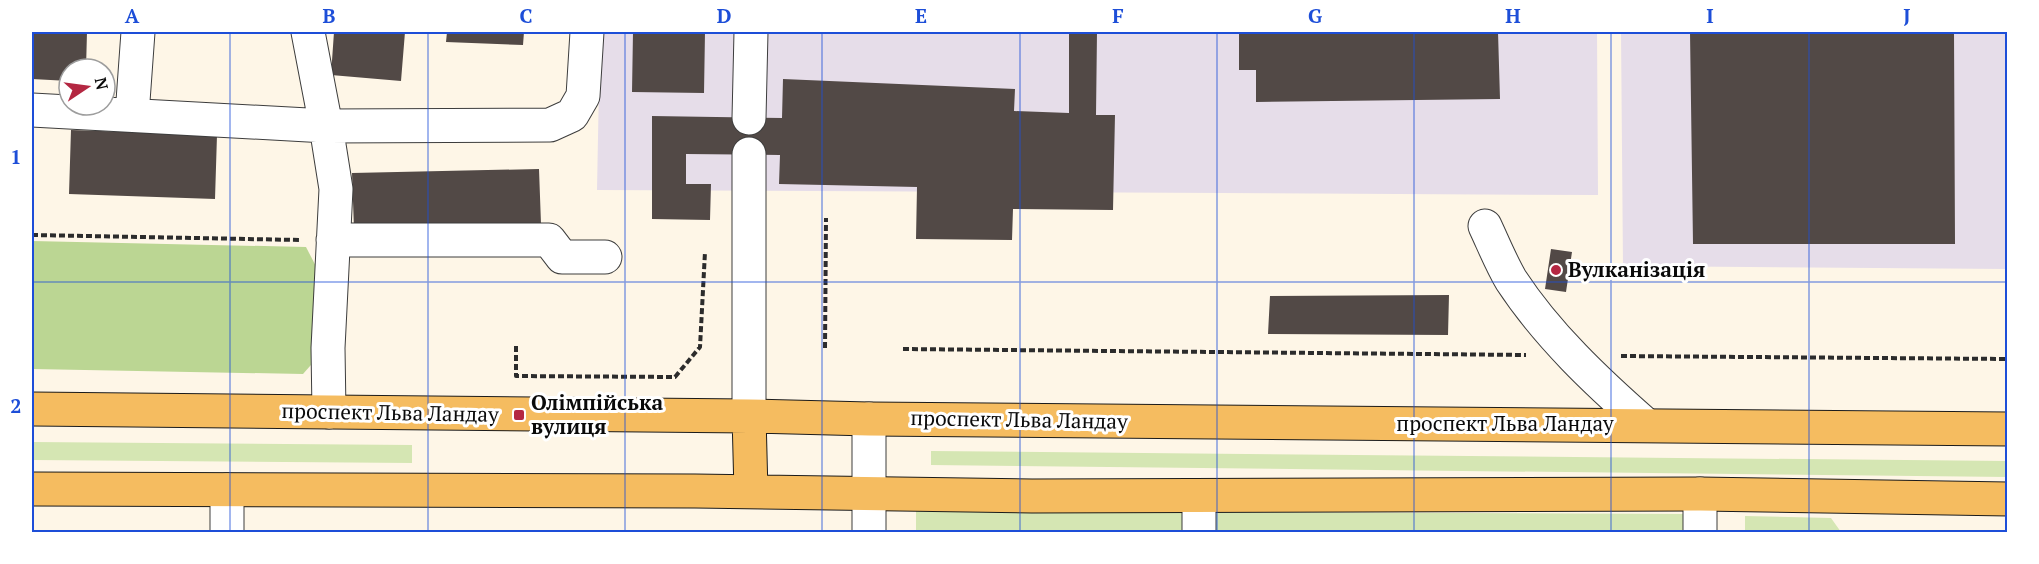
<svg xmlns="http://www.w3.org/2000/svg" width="2039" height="564" font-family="'PT Serif',serif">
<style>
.industrial{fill:#e6dde9}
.green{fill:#d5e6b3}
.forest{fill:#bbd693}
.building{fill:#524946}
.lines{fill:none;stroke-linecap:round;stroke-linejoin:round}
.minor-casing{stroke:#3d3d3d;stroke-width:35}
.major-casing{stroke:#1b1b1b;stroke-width:35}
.path{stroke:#2c2c2c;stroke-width:4;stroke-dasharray:6 3;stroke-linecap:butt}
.minor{stroke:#fff;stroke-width:33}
.major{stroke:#f5bc60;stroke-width:33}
.grid{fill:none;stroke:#1d4ed8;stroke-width:1.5;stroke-opacity:0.55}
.poi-dot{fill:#b42742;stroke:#fff;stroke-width:2}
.labels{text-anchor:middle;stroke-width:6;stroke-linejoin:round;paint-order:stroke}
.poi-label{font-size:21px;font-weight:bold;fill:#0a0a0a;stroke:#fff;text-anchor:start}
.street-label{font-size:21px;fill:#0a0a0a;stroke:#fff}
.neatline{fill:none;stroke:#1d4ed8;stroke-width:2}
.grid-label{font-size:20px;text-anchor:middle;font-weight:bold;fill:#1d4ed8}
</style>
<rect width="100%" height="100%" fill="#fef6e7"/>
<path class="industrial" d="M600,32H1597L1598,195L597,190Z
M1621,32H2007V269L1623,266Z"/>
<path class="green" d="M32,442L412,445V463L32,460Z
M931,451L2007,461L2008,477L931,465Z
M916,511L1692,514V532H916Z
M1745,516L1831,518L1841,532H1745Z"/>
<path class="forest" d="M32,241L306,247L321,276L318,357L303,374L32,369Z"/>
<path class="building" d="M32,32H87L86,69H69V81L32,79Z
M334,32H405L401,81L331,75Z
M447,32H524L523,45L446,42Z
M633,32H705L704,93L632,92Z
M1069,32H1097L1096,115H1115L1113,210L1013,209L1012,240L916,239L917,187L779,184L780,155L686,154V184H711L710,220L652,219V116L782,118L783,79L1015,89L1014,111L1069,113Z
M1239,32H1498L1500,99L1256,102V70H1239Z
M1690,32H1954L1955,244H1693Z
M71,130L217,135L215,199L69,194Z
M539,169L541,224L354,229L352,173Z
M1551,249L1572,252L1566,292L1545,289Z
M1449,295L1448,335L1268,334L1270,296Z"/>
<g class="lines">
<g class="minor-casing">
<path id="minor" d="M32,110L326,126L308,32
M132,115L138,32
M749,118L751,32
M749,154V416
M1485,226C1493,243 1501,263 1511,280C1547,335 1597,382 1646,425
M333,240H549L562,257H605
M329,412L328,348L336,189L326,126L550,125L572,115L583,96L587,32
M227,490V532
M869,532V419
M1199,532V496
M1700,532V494"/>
</g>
<g class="major-casing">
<path id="major" d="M32,409L749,416L869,419L2008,429
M749,416L751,492
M32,489L695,491L1032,496L1700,494L2008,499"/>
</g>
<path class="path" d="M32,235L301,240
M516,346V376L675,377L700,347L705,252
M825,348L826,218
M903,349L1526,355
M1621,356L2008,359"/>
<use href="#minor" class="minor"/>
<use href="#major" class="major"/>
</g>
<path class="grid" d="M230,32V532M428,32V532M625,32V532M822,32V532M1020,32V532M1217,32V532M1414,32V532M1611,32V532M1809,32V532M32,282H2008"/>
<g class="poi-dot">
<circle cx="1556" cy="270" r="6"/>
<rect x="513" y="409" width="12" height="12" rx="3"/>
</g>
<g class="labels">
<g class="poi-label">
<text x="1568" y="277">Вулканізація</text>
<text x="531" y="410">Олімпійська<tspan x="531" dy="24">вулиця</tspan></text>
</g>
<g class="street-label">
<text transform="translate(390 413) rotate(1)" y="7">проспект Льва Ландау</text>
<text transform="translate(1019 420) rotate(1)" y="7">проспект Льва Ландау</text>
<text x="1505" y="431">проспект Льва Ландау</text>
</g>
</g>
<rect width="2039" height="564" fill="none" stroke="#ffffff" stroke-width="66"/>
<g transform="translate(87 87) rotate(77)"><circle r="28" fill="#ffffff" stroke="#9d9d9d" stroke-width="1.5"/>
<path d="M0-4.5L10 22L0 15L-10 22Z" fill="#b42742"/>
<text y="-9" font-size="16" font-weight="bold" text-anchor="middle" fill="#0a0a0a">N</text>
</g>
<rect x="33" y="33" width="1973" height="498" class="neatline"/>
<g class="grid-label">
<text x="132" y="23">A</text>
<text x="329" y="23">B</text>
<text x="526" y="23">C</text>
<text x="724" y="23">D</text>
<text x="921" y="23">E</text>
<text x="1118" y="23">F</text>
<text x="1315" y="23">G</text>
<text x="1513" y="23">H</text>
<text x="1710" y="23">I</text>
<text x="1907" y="23">J</text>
<text x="16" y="164">1</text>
<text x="16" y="413">2</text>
</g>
</svg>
